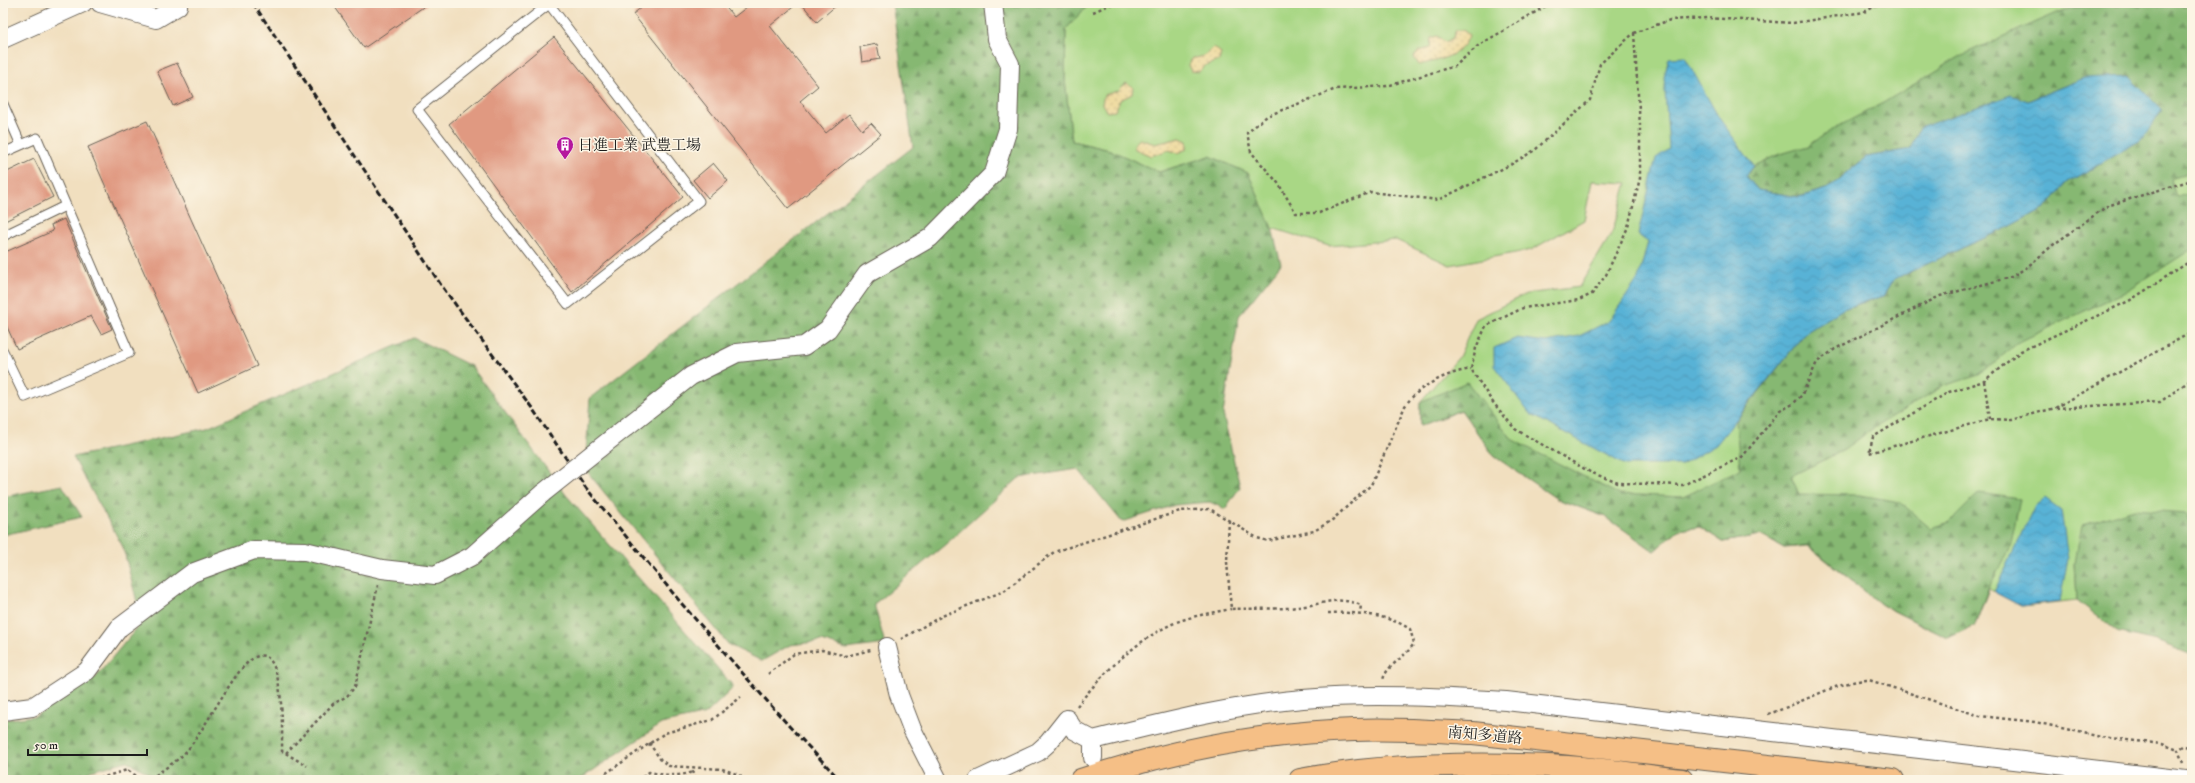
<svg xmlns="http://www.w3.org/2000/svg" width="2195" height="783" font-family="'IM FELL DW Pica','Noto Serif JP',serif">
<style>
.green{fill:#a9d785;stroke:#627a50}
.forest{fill:url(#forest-firs);stroke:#516a47}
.sand{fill:url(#sand-dots);stroke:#857b5d}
.water{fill:url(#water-waves);stroke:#3a6779}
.building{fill:#e09981}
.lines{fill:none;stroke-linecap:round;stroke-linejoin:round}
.service-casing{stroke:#676055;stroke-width:11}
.minor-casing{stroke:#676055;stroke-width:20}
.motorway-casing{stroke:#676055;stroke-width:24}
.path{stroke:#676055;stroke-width:2.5;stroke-dasharray:3 3;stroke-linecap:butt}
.service{stroke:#fff;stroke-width:9}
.minor{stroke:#fff;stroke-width:18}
.motorway{stroke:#f5bf86;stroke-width:22}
.rail{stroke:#1c1c1c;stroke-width:3;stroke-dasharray:6 3;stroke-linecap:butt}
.minor-bridge-casing{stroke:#676055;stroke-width:20;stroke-linecap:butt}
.minor-bridge{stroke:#fff;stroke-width:18}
.labels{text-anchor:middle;stroke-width:3;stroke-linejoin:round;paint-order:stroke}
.poi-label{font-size:15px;fill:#1c1c1c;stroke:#fcf5e5;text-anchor:start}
.street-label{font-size:15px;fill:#1c1c1c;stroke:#fcf5e5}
</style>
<defs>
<pattern id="forest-firs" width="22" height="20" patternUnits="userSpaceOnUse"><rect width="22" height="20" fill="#86b872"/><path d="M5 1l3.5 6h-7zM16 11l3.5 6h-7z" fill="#6d955d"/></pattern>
<pattern id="sand-dots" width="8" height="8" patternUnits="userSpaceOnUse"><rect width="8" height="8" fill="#eeda9e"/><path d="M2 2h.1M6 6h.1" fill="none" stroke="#ccba88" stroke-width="1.8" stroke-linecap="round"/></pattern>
<pattern id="water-waves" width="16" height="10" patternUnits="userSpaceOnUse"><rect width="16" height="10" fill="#59b2d6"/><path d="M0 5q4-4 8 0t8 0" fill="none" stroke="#4d98b7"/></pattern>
</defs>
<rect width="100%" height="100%" fill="#fcf5e5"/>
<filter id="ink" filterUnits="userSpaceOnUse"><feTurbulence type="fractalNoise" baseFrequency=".025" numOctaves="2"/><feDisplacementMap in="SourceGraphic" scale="8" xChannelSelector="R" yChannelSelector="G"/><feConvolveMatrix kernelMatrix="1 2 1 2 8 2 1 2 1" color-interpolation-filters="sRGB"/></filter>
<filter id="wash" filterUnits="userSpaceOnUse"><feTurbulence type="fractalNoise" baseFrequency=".012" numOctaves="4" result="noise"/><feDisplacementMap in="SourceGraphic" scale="16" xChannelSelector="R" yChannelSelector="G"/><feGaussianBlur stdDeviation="0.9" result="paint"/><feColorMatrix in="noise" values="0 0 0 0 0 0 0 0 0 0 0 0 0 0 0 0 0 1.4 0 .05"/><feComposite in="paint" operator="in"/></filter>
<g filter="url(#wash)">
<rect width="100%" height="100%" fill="#f1dfbf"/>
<path class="green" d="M1090,3H2192V527L2186,513L2075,562L2077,600L2021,606L1989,589L1975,625L1948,638L1882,605L1808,546L1784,548L1760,535L1723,542L1700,527L1678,530L1654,551L1606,517L1557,499L1494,456L1461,410L1420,426V402L1459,357L1476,319L1526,294L1579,287L1612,233L1627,183L1592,181L1584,220L1531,250L1450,265L1396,240L1329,246L1272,228L1248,173L1210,156L1159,172L1110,150L1072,141L1065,80L1066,29Z"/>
<path class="forest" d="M892,3H1090L1066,29L1065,80L1072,141L1110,150L1159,172L1210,156L1248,173L1272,228L1281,264L1239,316L1223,414L1240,487L1225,509L1210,502L1175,505L1122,522L1078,469L1019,478L947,543L874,604L885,644L846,649L822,641L790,645L762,661L729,645L585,469L590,398L913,147Z
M2096,3H2192V171L2171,179L2176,197L2192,193V249L2125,292L2019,342L1979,375L1943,386L1872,429L1844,450L1791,476L1799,494L1860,495L1900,502L1930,528L1950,522L1979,493L2020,499L2010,549L1988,589L1975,625L1948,638L1882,605L1808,545L1784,548L1760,535L1723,542L1700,527L1678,530L1654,551L1606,517L1557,499L1494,456L1461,410L1420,426V402L1467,382L1513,440L1618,494L1683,497L1740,469L1736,421L1805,333L1843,309L1883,296L1894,279L2011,226L2045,208L2068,182L2141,140L2084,78L1910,149L1866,157L1829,188L1799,197L1758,190L1746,176L1754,166L1777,155L1808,146L1833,129L1883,103L1966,53L2064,10Z
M414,338L471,366L566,495L734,687L706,714L661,724L579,780H160L127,761L91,771L79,780H3V720L35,716L96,677L142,622L123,547L73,457L207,428Z
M62,485L82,517L3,535V497Z
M2134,509L2186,513L2192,527V655L2156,641L2117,632L2077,600L2075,562L2082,525Z"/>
<path class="sand" d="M1456,30H1463L1469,35C1463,57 1437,60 1419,65L1414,57L1419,51L1430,48L1431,38L1437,36L1445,42L1452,39Z
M1214,47L1221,53L1219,61L1206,65L1199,72L1191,71L1188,65L1193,58C1202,58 1207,54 1214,47Z
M1126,83L1133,87L1132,94L1120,100L1115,111L1107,112L1102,104L1104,95L1118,91Z
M1180,138L1187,141V149L1178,153L1169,150L1151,156L1135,149L1134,144L1140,139L1155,144Z"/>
<path class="water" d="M1685,57L1719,118L1754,166L1746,176L1758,190L1799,197L1829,188L1866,157L1910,149L1919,128L2011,95L2028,101L2084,78L2128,76L2162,110L2141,140L2068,182L2045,208L2011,226L1894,279L1883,296L1843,309L1805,333L1716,445L1682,465H1625L1530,414L1494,366V348L1517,338L1546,342L1579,336L1609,321L1638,279L1648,242L1638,235L1656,158L1669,149L1664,77L1669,58Z
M2045,498L2061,510L2068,558L2060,601L2021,606L1994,592L2035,506Z"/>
<g id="blocks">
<path class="building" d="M332,3H429L364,48Z
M647,3H722L734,17L752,3H798L770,26L818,86L800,101L826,133L849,114L862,130L871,123L881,134L788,209L633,14Z
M801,3H839L817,22Z
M554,37L683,197L572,292L449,124Z
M877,44L880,59L862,62L860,47Z
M177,63L193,97L173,106L157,71Z
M147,121L257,366L198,393L88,147Z
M34,159L53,197L3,222V174Z
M713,163L728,181L708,198L693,180Z
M64,219L112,329L101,334L91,316L17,349L3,318V253L53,231L51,225Z"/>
</g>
</g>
<g filter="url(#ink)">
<use href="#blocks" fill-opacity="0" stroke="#676055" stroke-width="1"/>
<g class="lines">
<g class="service-casing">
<path id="service" d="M549,4L699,201L568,304L417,109L549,4L550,3
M3,104L21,145
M3,153L37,138L129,353L25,397L3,351
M3,236L65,206"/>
</g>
<g class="minor-casing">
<path id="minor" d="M100,3L156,19L178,6L176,3
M3,39L83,3
M611,439L691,376L737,353L804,346L828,329L867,274L930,238L994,173L1008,129L1010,64L997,39L993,3
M887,647L899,695L912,729L938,780
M3,711L32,707L87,671L119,628L192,573L254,550L305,551L382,569L435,575L472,556L543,493
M1093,740V758
M978,780L1038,752L1048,743L1067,719L1074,730L1093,740C1162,723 1232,705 1303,699C1370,693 1438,697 1506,701L2186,780"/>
</g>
<g class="motorway-casing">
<path id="motorway" d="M1081,780C1168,751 1262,733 1354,730C1394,728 1433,731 1473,733L1893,780
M1300,780C1388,763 1478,762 1568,767C1606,769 1644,776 1682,780"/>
</g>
<path class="path" d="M1551,3L1479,45L1455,66L1387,86L1336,89L1267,116L1247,133L1251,152L1278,183L1296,213H1319L1371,192L1438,200L1510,165L1535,150L1590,100L1600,64L1634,33L1670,20L1707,18L1793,23L1864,12L1882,3
M1093,12L1114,3
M1634,33L1640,125V178L1628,227L1606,275L1592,294L1579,300L1523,308L1486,326L1476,348L1471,369L1491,400L1515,429L1590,472L1618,483L1683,485L1742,457L1780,411L1793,404L1802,395L1817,362L1835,349L1940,296L2011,277L2026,268L2053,245L2107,206L2192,180
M2192,260L2129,301L2021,351L1984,381L1949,392L1873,437L1869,453L1990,419L2011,420L2055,408L2192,332
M1984,381L1990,419
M2056,408L2160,402L2192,379
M1229,520L1227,562L1231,609C1255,608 1281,610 1305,606C1328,603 1337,596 1361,605L1360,613
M1328,613C1355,612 1387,614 1410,629L1414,643C1407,657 1386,665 1383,680
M901,639L942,616L1004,591L1054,552L1180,511L1210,509L1257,538L1268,541L1314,531L1331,521L1371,485L1405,406C1419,385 1447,373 1471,369
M768,674L794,654L822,650L846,656L871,650
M1077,706C1102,674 1134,642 1172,624C1190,616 1211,613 1231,609
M1768,714C1798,705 1839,680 1869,680L1980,716L2035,722L2101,737L2162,744L2178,750
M649,743L661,760L669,766L722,769L739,775L745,780
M286,753L333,704L347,696L355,687L378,585
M2183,763L2178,750L2184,746L2192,747
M693,771L696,780
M94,780L127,770L143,780
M152,780L156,775C166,767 181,759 189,748C207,724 221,696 239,672C286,613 282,729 282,751L307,766
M596,780L665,733L712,720L741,697
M638,780L649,772C664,775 678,777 693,772"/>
<use href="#service" class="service"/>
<use href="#minor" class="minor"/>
<use href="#motorway" class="motorway"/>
<path class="rail" d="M253,3L441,285L532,408L586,488L682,604L789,726L840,780"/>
<g class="minor-bridge-casing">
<path id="minor-bridge" d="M543,493L611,439"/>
</g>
<use href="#minor-bridge" class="minor-bridge"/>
</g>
</g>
<defs>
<g id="building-pin" transform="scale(0.9)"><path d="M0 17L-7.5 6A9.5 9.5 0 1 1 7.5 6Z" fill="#b5179e" stroke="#fcf5e5"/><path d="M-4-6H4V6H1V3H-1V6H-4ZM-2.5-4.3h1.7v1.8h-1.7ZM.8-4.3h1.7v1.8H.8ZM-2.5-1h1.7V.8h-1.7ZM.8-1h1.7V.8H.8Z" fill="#fff"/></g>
</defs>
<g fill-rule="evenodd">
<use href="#building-pin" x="565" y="145"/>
</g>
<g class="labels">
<g class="poi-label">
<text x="578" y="150">日進工業 武豊工場</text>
</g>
<g class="street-label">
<text transform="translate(1485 735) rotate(5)" y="5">南知多道路</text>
</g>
</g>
<rect width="2195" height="783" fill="none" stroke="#fcf5e5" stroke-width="16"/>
<path d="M28 749v6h119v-6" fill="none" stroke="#1c1c1c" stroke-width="2"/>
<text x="34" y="749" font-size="12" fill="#1c1c1c" stroke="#fcf5e5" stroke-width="3" paint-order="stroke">50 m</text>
</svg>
